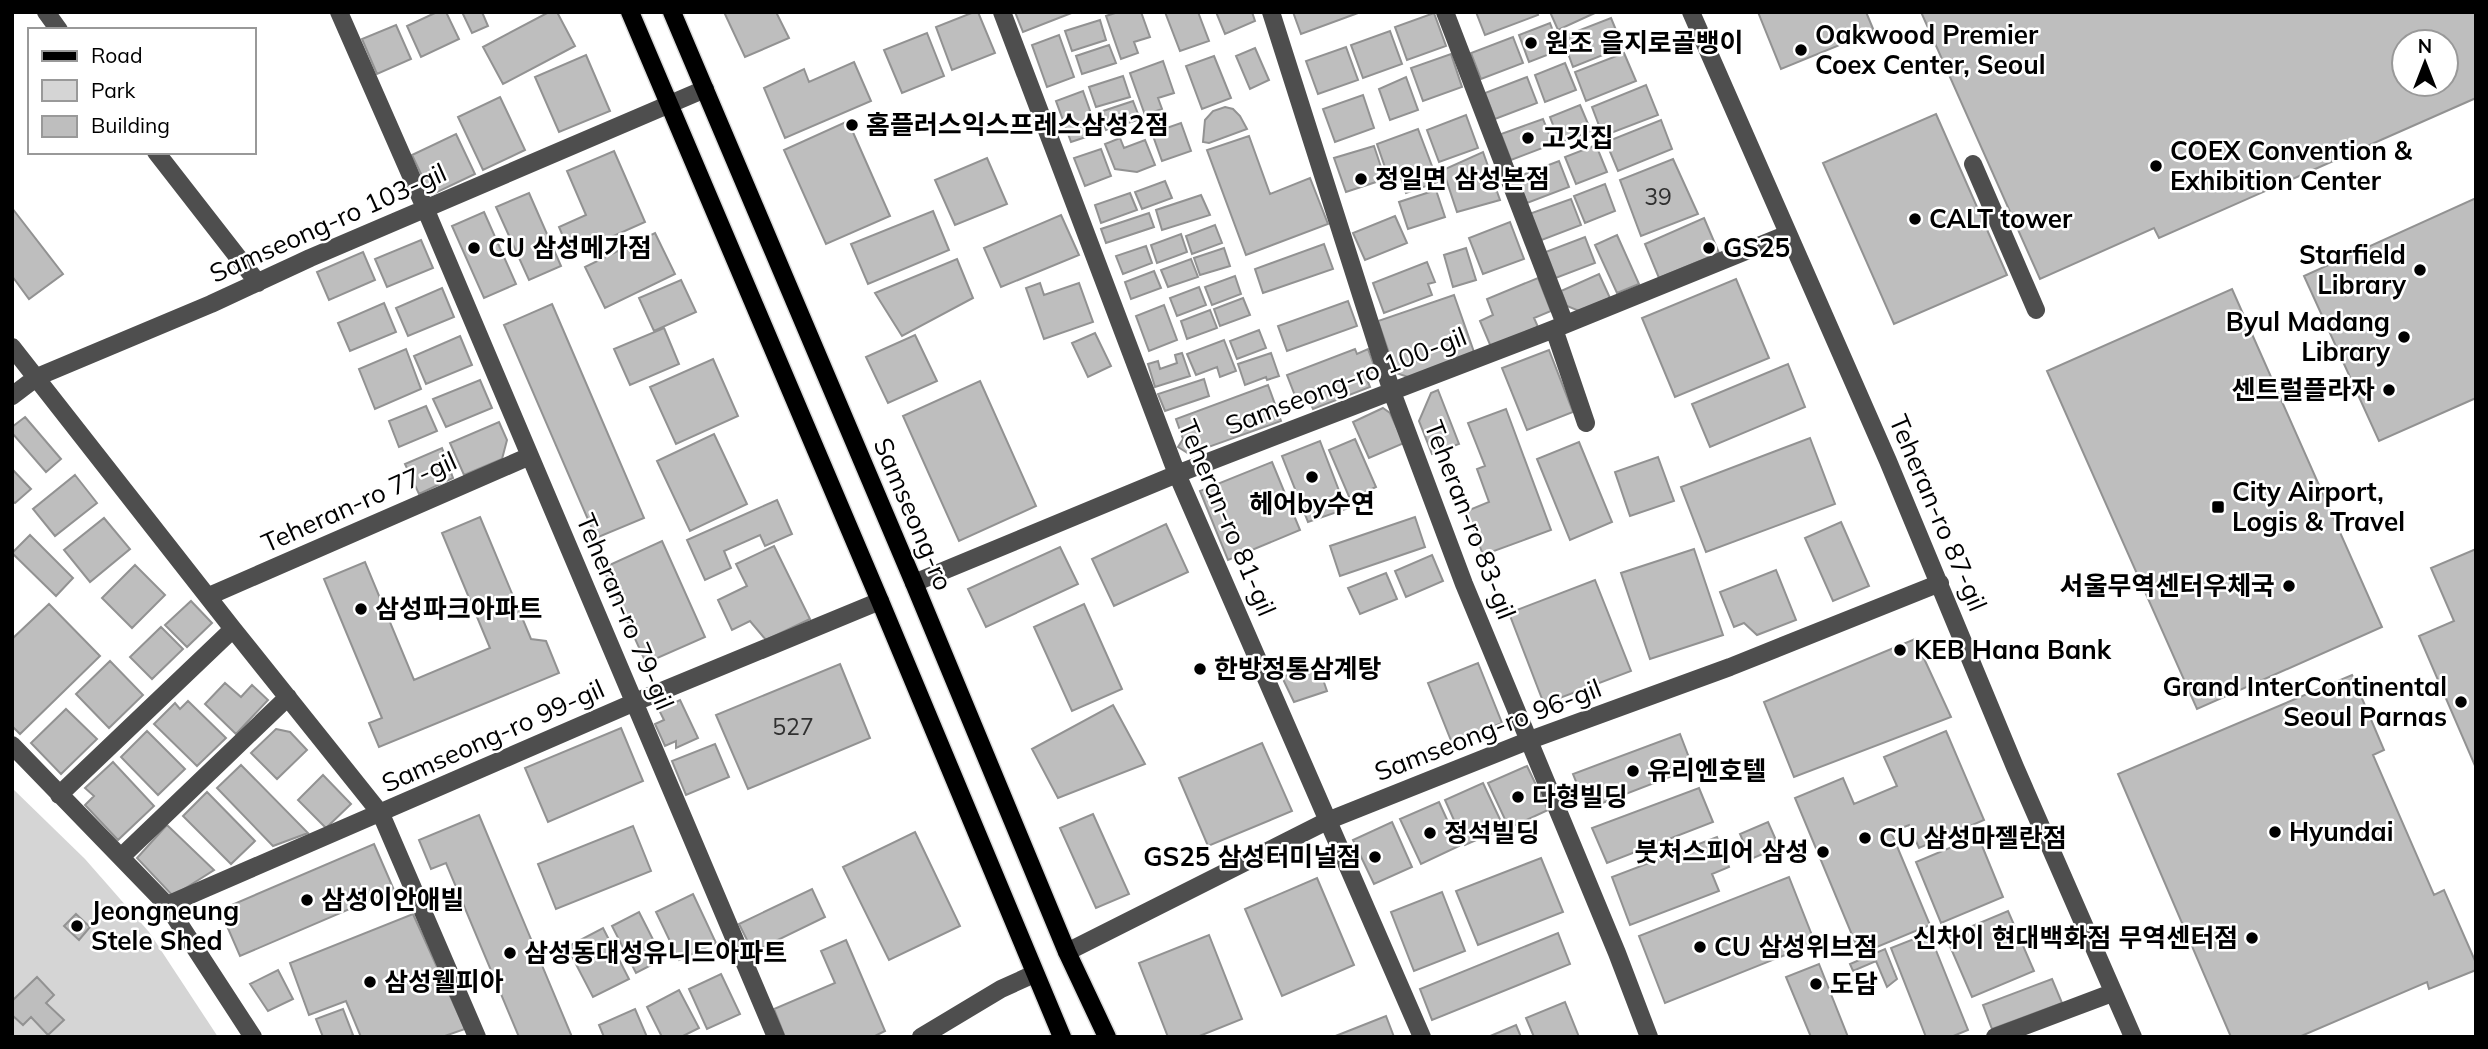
<svg xmlns="http://www.w3.org/2000/svg" width="2488" height="1049" font-family="Mulish,'Noto Sans KR',sans-serif">
<style>
.green{fill:#d5d5d5}
.building{fill:#bebebe;stroke:#929292;stroke-width:2;fill-rule:evenodd}
.lines{fill:none;stroke-linecap:round;stroke-linejoin:round}
.major-casing{stroke:#dbdbdb;stroke-width:21}
.minor{stroke:#4e4e4e;stroke-width:18}
.major{stroke:#000;stroke-width:18}
.poi-dot{fill:#000;stroke:#fff;stroke-width:2.5}
.labels{text-anchor:middle;stroke-width:5;stroke-linejoin:round;paint-order:stroke}
.number-label{font-size:23px;fill:#303030}
.poi-label{font-size:26px;font-weight:bold;fill:#000;stroke:#fff;text-anchor:start}
.street-label{font-size:26px;fill:#000;stroke:#fff}
</style>
<rect width="100%" height="100%" fill="#fff"/>
<path class="green" d="M12,788L85,859L149,932L218,1037H12Z"/>
<path class="building" d="M437,12H446L459,39L421,57L407,26Z
M462,12H482L488,26L472,33Z
M549,12H557L575,46L503,84L483,47Z
M724,12H776L789,38L745,57Z
M974,12H978L995,53L952,70L936,27Z
M1015,12H1074L1023,32Z
M1118,12H1141L1150,37L1134,42L1138,53L1121,59L1106,16Z
M1165,12H1198L1209,41L1180,51Z
M1216,12H1252L1255,21L1225,34Z
M1293,12H1358V13L1301,34Z
M1476,12H1537L1538,15L1485,35Z
M1550,12H1597L1558,30Z
M1758,12H1866L1874,31L1781,69Z
M1921,12H2476V98L2159,238L2154,228L2040,279ZM2404,42H2446V84H2404Z
M1434,13L1446,46L1407,60L1395,27Z
M1611,18L1623,47L1573,67L1562,37Z
M1100,20L1106,40L1072,51L1065,31Z
M1550,23L1560,50L1529,62L1519,35Z
M396,25L411,59L377,74L362,39Z
M1390,31L1402,64L1363,78L1351,45Z
M927,33L944,76L902,93L884,50Z
M1059,35L1074,77L1047,87L1032,45Z
M1513,37L1523,63L1481,79L1471,53Z
M1109,45L1116,63L1082,74L1076,56Z
M1346,47L1358,80L1318,94L1306,61Z
M1255,48L1269,80L1250,89L1236,56Z
M1624,53L1636,81L1586,101L1575,72Z
M1451,54L1462,87L1423,101L1411,68Z
M586,55L610,111L559,132L535,77Z
M1214,56L1231,98L1202,109L1186,66Z
M1163,61L1174,93L1158,98L1162,109L1145,115L1130,73Z
M854,62L871,101L785,138L764,88L804,69L809,82Z
M1565,63L1576,90L1545,102L1535,75Z
M1123,76L1130,97L1096,107L1089,87Z
M1406,77L1418,110L1390,120L1379,89Z
M1527,77L1537,103L1495,119L1485,93Z
M1646,85L1658,115L1603,136L1592,107Z
M1083,91L1098,133L1071,142L1056,101Z
M1363,95L1374,128L1335,142L1323,109Z
M500,97L525,150L483,170L458,117Z
M1133,101L1140,119L1106,130L1100,112Z
M1580,105L1591,131L1560,143L1550,117Z
M1225,107L1233,109L1240,116L1247,129L1209,143L1203,142L1205,120L1213,111Z
M1936,114L2007,275L1894,324L1823,163Z
M1466,115L1478,148L1439,162L1427,130Z
M1543,119L1553,144L1511,160L1501,134Z
M1661,120L1672,149L1618,171L1606,142Z
M848,121L890,216L826,244L784,150Z
M1181,123L1191,151L1162,161L1152,133Z
M1418,129L1438,182L1406,193L1399,172L1388,176L1377,144Z
M456,134L475,174L431,195L412,155Z
M1249,136L1270,194L1310,178L1328,224L1246,255L1207,150Z
M1120,138L1124,148L1145,140L1155,165L1137,172L1115,169L1105,144Z
M1596,145L1607,172L1576,184L1565,157Z
M1374,146L1385,179L1346,192L1334,158Z
M1101,149L1111,176L1085,186L1074,158Z
M614,151L645,222L571,255L559,227L586,215L567,171Z
M1483,152L1500,200L1457,212L1443,170Z
M987,158L1007,204L955,225L935,180Z
M1673,159L1698,214L1641,236L1620,180Z
M1559,161L1569,187L1527,203L1517,177Z
M1165,181L1172,198L1142,209L1135,192Z
M1605,184L1615,211L1585,223L1574,196Z
M1436,190L1445,217L1408,229L1399,202Z
M529,193L561,266L529,280L496,207Z
M1130,193L1137,210L1101,223L1095,205Z
M1201,195L1210,215L1162,230L1156,210Z
M2476,198V398L2379,441L2304,276Z
M1571,199L1581,225L1539,241L1529,214Z
M12,208L63,274L29,299L12,276Z
M933,211L949,250L868,284L851,244Z
M484,212L516,284L484,298L452,226Z
M1149,213L1154,227L1106,243L1101,229Z
M1061,215L1079,255L1001,287L984,248Z
M1395,216L1407,243L1365,260L1353,233Z
M1704,218L1719,253L1659,278L1645,244Z
M1510,222L1524,259L1483,274L1469,238Z
M1215,225L1222,243L1192,254L1186,236Z
M655,233L675,274L605,308L585,267Z
M1181,234L1187,252L1157,263L1151,245Z
M1617,235L1639,284L1617,293L1595,245Z
M1585,237L1595,263L1553,279L1543,253Z
M421,240L433,268L387,287L375,259Z
M1324,244L1333,269L1263,293L1255,269Z
M1146,246L1152,263L1123,274L1116,256Z
M1224,248L1230,266L1200,275L1194,258Z
M1466,248L1476,280L1453,287L1444,255Z
M363,252L375,280L329,300L317,272Z
M957,259L973,298L902,336L875,293Z
M1191,259L1198,277L1168,287L1161,270Z
M1427,262L1435,282L1428,284L1432,295L1384,313L1373,283Z
M1154,271L1161,288L1131,299L1125,282Z
M1599,274L1610,298L1579,311L1567,306L1561,291Z
M1235,276L1241,294L1212,305L1205,287Z
M1538,278L1551,311L1534,318L1538,327L1491,347L1480,321L1493,315L1487,299Z
M1736,279L1769,358L1675,397L1642,318Z
M681,280L696,312L654,331L639,298Z
M1040,283L1044,295L1079,283L1093,322L1044,339L1026,288Z
M1199,287L1206,305L1177,316L1170,298Z
M442,288L454,317L408,336L396,308Z
M2232,289L2382,627L2197,709L2047,371Z
M1454,295L1475,355L1411,378L1396,373L1378,321Z
M1243,298L1250,315L1220,326L1214,309Z
M1348,301L1357,326L1287,351L1278,326Z
M384,303L396,332L350,351L338,323Z
M552,304L644,518L596,538L504,325Z
M1164,305L1177,340L1149,351L1136,316Z
M1210,310L1217,328L1187,339L1181,321Z
M664,328L679,364L630,385L614,349Z
M1259,330L1266,348L1237,359L1230,341Z
M1095,333L1111,366L1088,377L1072,343Z
M915,335L937,381L888,403L866,357Z
M460,336L472,365L426,384L414,356Z
M1224,340L1236,371L1220,377L1217,367L1196,375L1187,354Z
M406,349L421,389L375,409L359,369Z
M1355,349L1357,354L1368,349L1376,371L1365,375L1370,387L1313,409L1310,402L1299,406L1287,375Z
M1549,350L1573,412L1527,430L1502,368Z
M1182,353L1190,376L1155,387L1148,364L1158,361L1160,369L1177,363L1175,355Z
M1271,353L1279,376L1267,380L1266,377L1245,385L1238,364Z
M713,359L738,416L676,444L650,387Z
M1788,364L1805,407L1710,447L1692,404Z
M1204,379L1209,396L1165,411L1158,394Z
M480,380L492,408L446,427L433,399Z
M980,381L1036,506L959,541L903,416Z
M1268,385L1281,421L1189,454L1178,447L1183,439L1176,419Z
M1438,390L1459,444L1432,454L1419,421L1431,393Z
M426,406L437,431L399,447L389,421Z
M1383,408L1390,413L1404,443L1369,458L1353,422Z
M1506,409L1551,530L1483,555L1467,511L1489,502L1477,469L1485,466L1468,423Z
M25,417L61,459L46,472L12,433V427Z
M499,422L507,440L502,459L464,475L450,443Z
M714,434L747,504L690,531L657,461Z
M1810,438L1835,504L1706,552L1681,487Z
M1355,439L1376,487L1350,499L1329,450Z
M1320,441L1346,509L1308,522L1282,456Z
M1579,442L1612,522L1570,540L1537,459Z
M442,448L453,478L419,494L405,464Z
M1658,457L1674,501L1630,516L1615,472Z
M1272,462L1300,530L1228,560L1200,491Z
M12,469L31,489L15,503L12,501Z
M75,475L97,503L55,536L33,509Z
M777,500L792,534L765,546L760,535L724,551L731,568L705,580L687,540Z
M480,517L531,639L546,641L559,673L379,747L369,723L382,718L324,579L365,562L414,680L490,648L442,533Z
M1415,517L1425,547L1340,576L1330,546Z
M104,518L130,549L90,582L64,550Z
M1841,522L1869,586L1833,601L1805,538Z
M1166,524L1188,572L1114,606L1092,559Z
M30,535L73,578L56,596L12,553Z
M662,541L705,637L646,663L603,568Z
M774,546L810,619L766,640L750,621L732,630L718,600L747,586L736,564Z
M1060,547L1078,584L986,627L968,589Z
M1694,549L1723,635L1650,659L1621,573Z
M2476,549V768L2419,636L2454,621L2431,568Z
M1432,555L1443,581L1406,597L1395,571Z
M135,565L165,595L132,628L102,598Z
M1776,570L1796,620L1757,635L1744,623L1734,627L1720,592Z
M1386,573L1397,599L1360,614L1348,588Z
M1595,580L1631,671L1544,704L1509,613Z
M191,601L212,623L187,647L165,625Z
M49,604L100,656L20,734L12,726V639Z
M1084,604L1122,689L1072,711L1034,627Z
M161,627L183,649L152,679L130,657Z
M1915,639L1951,717L1794,777L1764,702Z
M110,661L143,695L109,728L76,694Z
M1478,663L1502,723L1452,743L1428,683Z
M840,664L870,738L748,789L716,715Z
M1318,665L1327,691L1294,702L1282,677Z
M2352,675L2384,750L2373,755L2434,895L2444,890L2476,963V970L2429,989L2427,982L2299,1037H2231L2118,774Z
M225,683L241,697L252,685L268,700L236,734L205,704Z
M680,700L698,738L676,748V741L665,746L655,724L664,720L659,710Z
M188,701L226,738L197,766L154,724L175,703L180,709Z
M1113,705L1145,764L1058,798L1032,749Z
M66,709L97,739L61,774L31,743Z
M621,728L643,781L548,822L525,768Z
M276,729L290,732L307,750L277,779L251,753Z
M147,731L185,769L158,795L121,757Z
M1946,731L1984,820L1919,848L1909,825L1891,832L1930,925L1860,954L1795,798L1843,778L1854,804L1897,786L1884,757Z
M1680,734L1693,768L1587,809L1573,774Z
M1262,743L1292,811L1208,846L1179,778Z
M715,744L729,777L686,795L672,761Z
M113,762L154,806L118,840L85,805L94,796L85,788Z
M241,765L308,833L273,846L217,788Z
M1527,766L1548,810L1509,828L1488,783Z
M323,775L351,804L326,828L298,800Z
M1483,783L1504,828L1465,845L1445,800Z
M1699,788L1713,822L1607,863L1592,828Z
M207,792L255,841L231,864L183,816Z
M1439,802L1459,846L1421,864L1400,819Z
M1093,814L1129,894L1096,908L1060,828Z
M479,815L572,1037H519L446,863L431,869L419,840Z
M1392,822L1412,867L1374,884L1353,840Z
M1768,822L1779,847L1751,859L1740,834Z
M167,825L214,870L173,896L137,858Z
M633,826L651,871L556,909L538,864Z
M915,832L960,926L889,960L843,867Z
M1978,836L2003,897L1941,923L1916,862Z
M1717,837L1729,867L1712,874L1719,891L1630,925L1612,877Z
M374,844L394,890L240,956L220,910Z
M1541,858L1563,912L1478,945L1456,891Z
M1789,877L1815,943L1665,1003L1639,936Z
M1317,878L1354,965L1282,996L1245,909Z
M812,889L825,917L753,952L739,924Z
M1442,892L1465,951L1414,971L1391,912Z
M693,894L716,943L679,960L656,912Z
M2008,911L2034,971L1972,997L1946,937Z
M639,912L663,959L636,973L612,926Z
M76,914L90,927L79,940L64,926Z
M413,914L465,1029L442,1037H361L346,1001L309,1015L290,963Z
M603,928L629,979L593,997L567,947Z
M1558,933L1570,964L1432,1020L1420,989Z
M1929,933L1968,1030L1951,1037H1926L1891,948Z
M1209,935L1242,1019L1197,1037H1168L1139,963Z
M846,940L885,1031L873,1037H785L774,1009L835,983L821,951Z
M1885,949L1897,979L1887,987L1876,961L1853,971L1850,964Z
M1819,964L1848,1037H1811L1786,977Z
M278,970L293,999L268,1011L250,984Z
M721,974L740,1014L707,1029L689,989Z
M37,977L54,995L46,1003L64,1020L48,1035L31,1017L23,1025L12,1015V1001Z
M2052,979L2062,1003L1992,1029L1983,1005Z
M679,990L699,1028L681,1037H662L647,1007Z
M1565,1002L1579,1037H1534L1526,1018Z
M343,1009L353,1035L348,1037H323L316,1019Z
M635,1009L647,1037H604L599,1025Z
M1386,1016L1394,1037H1333Z
M1516,1025L1521,1037H1488Z"/>
<g class="lines">
<g class="major-casing">
<path id="major" d="M630,12L880,601L1062,1037
M672,12L914,583L1067,952L1107,1037"/>
</g>
<path class="minor" d="M46,12L59,30
M339,12L425,208L776,1037
M1002,12L1177,474L1422,1037
M1271,12L1392,392L1464,584L1617,953L1649,1037
M1445,12L1565,324
M1691,12L1888,461L2015,767L2133,1037
M156,152L258,283
M1973,164L2036,310
M1554,329L1586,423
M12,347L233,629L381,814L477,1037
M12,396L37,377L211,304L310,258L705,89
M914,583L1177,474L1554,329L1788,234
M209,596L530,456
M12,745L167,905L253,1037
M59,795L233,629
M121,857L288,697
M167,905L635,702L880,601
M1067,952L1327,821L1530,740L1730,667L1940,583
M921,1037L1001,989L1034,974
M1995,1037L2112,993"/>
<use href="#major" class="major"/>
</g>
<g class="poi-dot">
<circle cx="1531" cy="43" r="7"/>
<circle cx="1801" cy="50" r="7"/>
<circle cx="852" cy="125" r="7"/>
<circle cx="1528" cy="138" r="7"/>
<circle cx="2156" cy="166" r="7"/>
<circle cx="1361" cy="179" r="7"/>
<circle cx="1915" cy="219" r="7"/>
<circle cx="474" cy="248" r="7"/>
<circle cx="1709" cy="248" r="7"/>
<circle cx="2420" cy="270" r="7"/>
<circle cx="2404" cy="337" r="7"/>
<circle cx="2389" cy="390" r="7"/>
<circle cx="1312" cy="477" r="7"/>
<rect x="2211" y="500" width="14" height="14" rx="3.5"/>
<circle cx="2289" cy="586" r="7"/>
<circle cx="361" cy="609" r="7"/>
<circle cx="1900" cy="650" r="7"/>
<circle cx="1200" cy="669" r="7"/>
<circle cx="2461" cy="702" r="7"/>
<circle cx="1633" cy="771" r="7"/>
<circle cx="1518" cy="797" r="7"/>
<circle cx="2275" cy="832" r="7"/>
<circle cx="1430" cy="833" r="7"/>
<circle cx="1865" cy="838" r="7"/>
<circle cx="1823" cy="852" r="7"/>
<circle cx="1375" cy="857" r="7"/>
<circle cx="307" cy="900" r="7"/>
<circle cx="77" cy="926" r="7"/>
<circle cx="2252" cy="938" r="7"/>
<circle cx="1700" cy="947" r="7"/>
<circle cx="510" cy="953" r="7"/>
<circle cx="370" cy="982" r="7"/>
<circle cx="1816" cy="984" r="7"/>
</g>
<g class="labels">
<g class="number-label">
<text x="1658" y="205">39</text>
<text x="793" y="735">527</text>
</g>
<g class="poi-label">
<text x="1815" y="44">Oakwood Premier<tspan x="1815" dy="30">Coex Center, Seoul</tspan></text>
<text x="1545" y="52">원조 을지로골뱅이</text>
<text x="866" y="134">홈플러스익스프레스삼성2점</text>
<text x="1542" y="147">고깃집</text>
<text x="2170" y="160">COEX Convention &amp;<tspan x="2170" dy="30">Exhibition Center</tspan></text>
<text x="1375" y="188">정일면 삼성본점</text>
<text x="1929" y="228">CALT tower</text>
<text x="488" y="257">CU 삼성메가점</text>
<text x="1723" y="257">GS25</text>
<text x="2406" y="264" text-anchor="end">Starfield<tspan x="2406" dy="30">Library</tspan></text>
<text x="2390" y="331" text-anchor="end">Byul Madang<tspan x="2390" dy="30">Library</tspan></text>
<text x="2375" y="399" text-anchor="end">센트럴플라자</text>
<text x="2232" y="501">City Airport,<tspan x="2232" dy="30">Logis &amp; Travel</tspan></text>
<text x="1312" y="513" text-anchor="middle">헤어by수연</text>
<text x="2275" y="595" text-anchor="end">서울무역센터우체국</text>
<text x="375" y="618">삼성파크아파트</text>
<text x="1914" y="659">KEB Hana Bank</text>
<text x="1214" y="678">한방정통삼계탕</text>
<text x="2447" y="696" text-anchor="end">Grand InterContinental<tspan x="2447" dy="30">Seoul Parnas</tspan></text>
<text x="1647" y="780">유리엔호텔</text>
<text x="1532" y="806">다형빌딩</text>
<text x="2289" y="841">Hyundai</text>
<text x="1444" y="842">정석빌딩</text>
<text x="1879" y="847">CU 삼성마젤란점</text>
<text x="1809" y="861" text-anchor="end">붓처스피어 삼성</text>
<text x="1361" y="866" text-anchor="end">GS25 삼성터미널점</text>
<text x="321" y="909">삼성이안애빌</text>
<text x="91" y="920">Jeongneung<tspan x="91" dy="30">Stele Shed</tspan></text>
<text x="2238" y="947" text-anchor="end">신차이 현대백화점 무역센터점</text>
<text x="1714" y="956">CU 삼성위브점</text>
<text x="524" y="962">삼성동대성유니드아파트</text>
<text x="384" y="991">삼성웰피아</text>
<text x="1830" y="993">도담</text>
</g>
<g class="street-label">
<text transform="translate(328 223) rotate(-24)" y="9">Samseong-ro 103-gil</text>
<text transform="translate(1346 381) rotate(-21)" y="9">Samseong-ro 100-gil</text>
<text transform="translate(359 502) rotate(-24)" y="9">Teheran-ro 77-gil</text>
<text transform="translate(1938 513) rotate(67)" y="9">Teheran-ro 87-gil</text>
<text transform="translate(913 514) rotate(67)" y="9">Samseong-ro</text>
<text transform="translate(1227 518) rotate(67)" y="9">Teheran-ro 81-gil</text>
<text transform="translate(1470 520) rotate(69)" y="9">Teheran-ro 83-gil</text>
<text transform="translate(625 612) rotate(67)" y="9">Teheran-ro 79-gil</text>
<text transform="translate(1488 730) rotate(-21)" y="9">Samseong-ro 96-gil</text>
<text transform="translate(493 736) rotate(-24)" y="9">Samseong-ro 99-gil</text>
</g>
</g>
<rect width="2488" height="1049" fill="none" stroke="#000000" stroke-width="28"/>
<rect x="28" y="28" width="228" height="126" fill="#ffffff" stroke="#999999" stroke-width="2"/>
<rect x="42" y="51" width="35" height="10" fill="#000000" stroke="#999999" stroke-width="2"/>
<text x="91" y="63" font-size="21" fill="#000000">Road</text>
<rect x="42" y="80" width="35" height="21" fill="#d5d5d5" stroke="#999999" stroke-width="2"/>
<text x="91" y="98" font-size="21" fill="#000000">Park</text>
<rect x="42" y="116" width="35" height="21" fill="#bebebe" stroke="#999999" stroke-width="2"/>
<text x="91" y="133" font-size="21" fill="#000000">Building</text>
<g transform="translate(2425 63)"><circle r="33" fill="#ffffff" stroke="#999999" stroke-width="2"/>
<path d="M0-5L12 26L0 18L-12 26Z" fill="#000000"/>
<text y="-10" font-size="19" font-weight="bold" text-anchor="middle" fill="#000000">N</text>
</g>
</svg>
